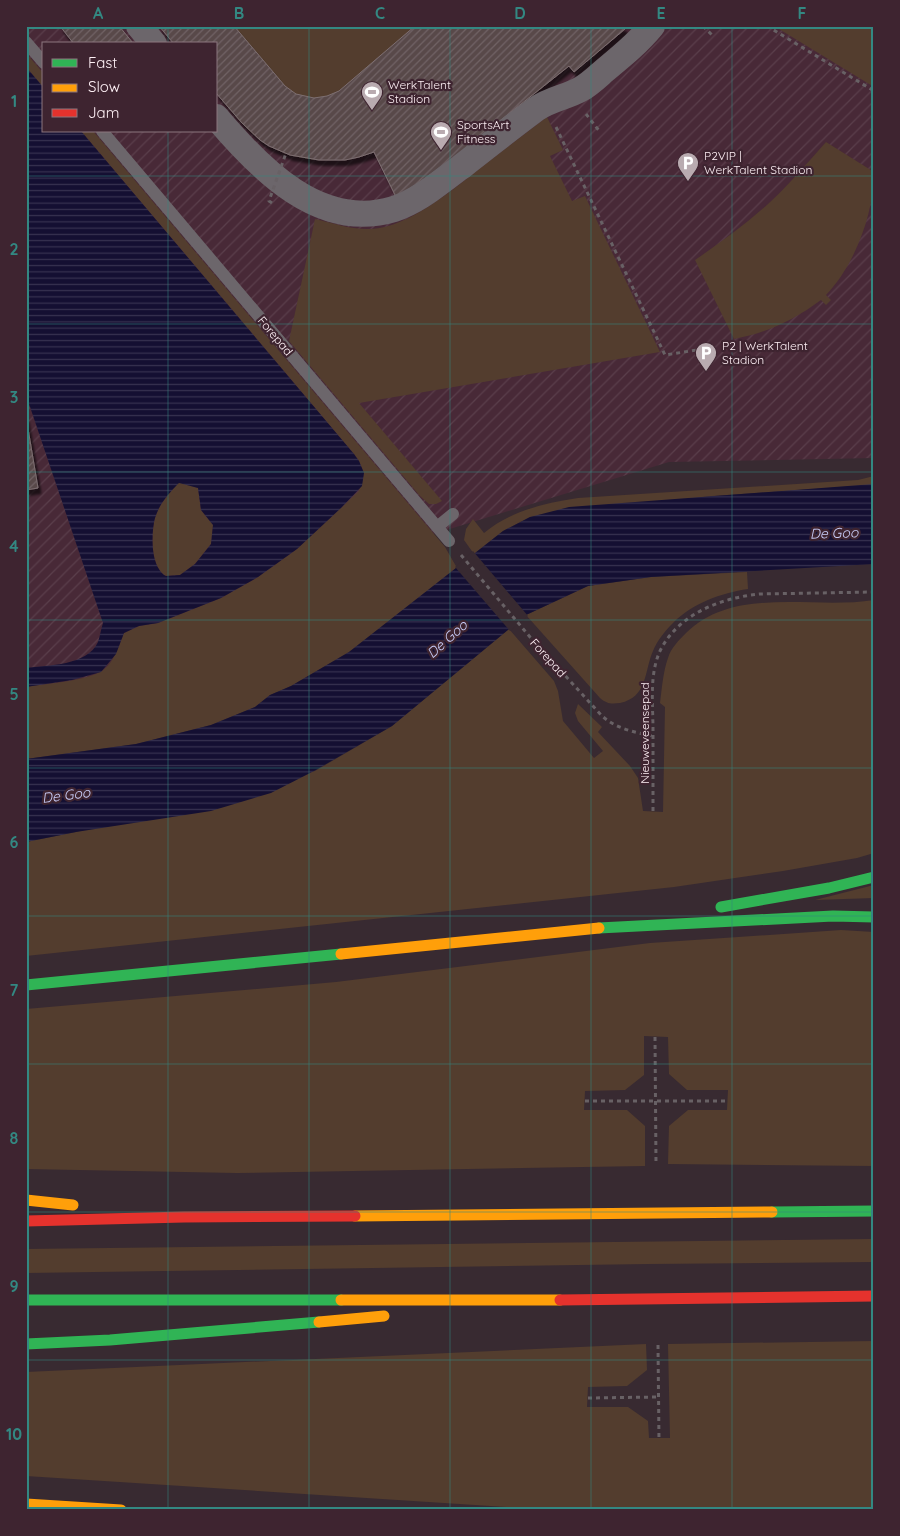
<svg xmlns="http://www.w3.org/2000/svg" width="900" height="1536" font-family="Quicksand,sans-serif">
<style>
.industrial{fill:url(#industrial-furrows);fill-rule:evenodd}
.grass{fill:#533d2e}
.water{fill:url(#water-rules);fill-rule:evenodd}
.pier{fill:#382a31}
.building{fill:url(#building-hatch);stroke:#7d6f71;filter:url(#shadow)}
.lines{fill:none;stroke-linecap:round;stroke-linejoin:round}
.path{stroke:#686165;stroke-width:3;stroke-dasharray:4 4;stroke-linecap:butt}
.lane{stroke:#6c666b;stroke-width:12}
.street{stroke:#6c666b;stroke-width:26}
.fast{stroke:#30b455;stroke-width:11}
.slow{stroke:#ff9f0a;stroke-width:11}
.jam{stroke:#e5322d;stroke-width:11}
.path-bridge{stroke:#686165;stroke-width:3;stroke-dasharray:4 4;stroke-linecap:butt}
.grid{fill:none;stroke:#338882;stroke-width:1;stroke-opacity:0.55}
.labels{text-anchor:middle;stroke-width:4.5;stroke-linejoin:round;paint-order:stroke}
.poi-label{font-size:12px;fill:#fef0f5;stroke:#3e2430;text-anchor:start}
.street-label{font-size:12px;fill:#fef0f5;stroke:#3e2430}
.water-label{font-size:14px;font-style:italic;fill:#cacefa;stroke:#3e2430}
.neatline{fill:none;stroke:#338882;stroke-width:2}
.grid-label{font-size:16px;text-anchor:middle;font-weight:bold;fill:#338882}
</style>
<defs>
<pattern id="industrial-furrows" width="10" height="10" patternUnits="userSpaceOnUse" patternTransform="scale(1.25)"><rect width="10" height="10" fill="#482937"/><path d="M-1 1l2-2M0 10L10 0M9 11l2-2" fill="none" stroke="#5a3e4b"/></pattern>
<pattern id="water-rules" width="6" height="5" patternUnits="userSpaceOnUse" patternTransform="scale(1.25)"><rect width="6" height="5" fill="#140f32"/><path d="M0 2.5h6" fill="none" stroke="#373250"/></pattern>
<pattern id="building-hatch" width="6" height="6" patternUnits="userSpaceOnUse" patternTransform="scale(1.25)"><rect width="6" height="6" fill="#58484a"/><path d="M-1 1l2-2M0 6l6-6M5 7l2-2" fill="none" stroke="#716365"/></pattern>
<filter id="shadow"><feDropShadow dx="3" dy="5.5" stdDeviation="1" flood-color="#0009"/></filter>
</defs>
<rect width="100%" height="100%" fill="#382a31"/>
<path class="industrial" d="M26,26H874V458L669,462L430,535L26,706ZM44,44H216V131H44Z"/>
<path class="grass" d="M159,26H623L625,29L574,72L569,66L521,105L396,197L374,152C337,165 292,164 259,139C242,126 230,109 216,93V44H174Z
M774,26H874V87Z
M26,53L44,74V88L26,67Z
M547,117L563,150L550,156L572,201L585,196L660,352L359,403L442,501L436,504H429L420,496L289,341L315,219C333,223 352,230 371,229C410,227 453,189 483,166C505,149 526,133 547,117Z
M81,131H93L445,547L457,568L349,652L291,686L270,695L255,707L211,725L136,744L26,759V687C47,683 81,682 100,672C113,666 119,645 124,633L139,626L158,623L221,598L258,577L297,549L359,491L364,473L359,461L354,454Z
M826,142L874,172C874,213 855,265 826,295L831,300L826,305L821,300C794,320 767,333 734,339L695,260C720,243 745,225 768,204C789,185 807,163 826,142Z
M874,476V484L872,485L712,496L530,517L503,531L474,554L464,540L466,529L473,519L484,533C511,511 544,503 578,498L858,480Z
M179,482L198,488L201,510L213,525L211,544L195,564L180,575L166,576C150,567 151,533 155,518C159,504 170,492 179,482Z
M747,572L748,589C721,593 693,603 673,623C665,631 657,641 653,651C644,671 648,697 620,703C611,704 607,704 600,698L526,615L588,586L651,577Z
M874,600V853L857,858L783,871L674,887L26,956V842L76,832L315,771L392,726L509,629L554,681L558,691L563,721L594,758L603,751L578,721L575,713L578,704L602,727L598,732L630,766L638,778L643,811L663,812L665,707L660,703C662,688 663,672 668,658C671,648 679,640 686,633C735,585 813,610 874,600Z
M874,885V898L815,900Z
M841,930L874,932V1166L668,1164L669,1126L688,1110H727L728,1090H687L669,1074L668,1037L644,1036V1075L625,1090L585,1091L584,1110H627L645,1126V1166L237,1173L26,1169V1009L336,982L650,943Z
M874,1239V1262L649,1264L26,1273V1249Z
M874,1341V1510H553L26,1476V1372L646,1344L647,1370L627,1386L588,1387L587,1407H628L648,1421L649,1438H670L668,1344Z"/>
<path class="water" d="M26,67L44,88V131H81L354,454L359,461L364,473L362,486L341,508L297,549L258,577L221,598L158,623L139,626L124,633L116,654L101,672L72,680L26,687V668C48,665 87,666 98,642C100,636 101,629 103,623L26,395ZM179,483L198,488L201,510L213,525L211,544L195,564L180,575L166,576C150,567 151,533 155,518C159,504 170,492 179,483Z
M874,484V564L651,577L588,586L526,615L392,726L314,771L271,793L211,811L76,832L26,842V759L136,744L211,725L255,707L270,695L291,686L349,652L503,531L530,517L569,507Z"/>
<path class="pier" d="M473,551L528,616L510,631L455,567Z"/>
<path class="building" d="M60,26H119L133,43L74,44Z
M159,26H234L285,86L296,94L314,98L327,96L339,91L415,26H623L625,29L574,72L569,66L448,162L420,182L396,197L374,152L359,157L345,160H319L290,155L269,146L260,140L242,123L216,93V44H174Z
M26,417L38,488L26,490Z"/>
<g class="lines">
<path class="path" d="M703,26L712,35
M767,26L874,91
M586,114L600,132
M556,127L665,355L703,349
M461,555L530,637L602,716C617,729 634,732 653,736
M653,811C653,784 653,757 653,730C653,705 649,675 660,651C678,614 721,598 759,594L874,592
M655,1037L656,1165
M585,1101H726
M658,1345L659,1441
M588,1398L658,1397"/>
<path class="lane" d="M26,42L44,63
M102,131L449,541
M437,527L453,514"/>
<path class="street" d="M139,26L154,44
M216,117C259,168 320,232 394,209C419,201 440,182 461,167C486,147 511,128 536,109C550,99 567,97 581,89C590,84 597,77 605,70C622,56 638,43 652,26"/>
<path class="fast" d="M721,907L829,888L874,877
M599,928L833,916L874,917
M26,985L341,954
M772,1212L874,1211
M26,1300H341
M26,1344L110,1340L319,1322"/>
<path class="slow" d="M341,954L599,928
M26,1200L73,1205
M355,1216L772,1212
M341,1300H560
M319,1322L384,1316
M26,1504L121,1510"/>
<path class="jam" d="M26,1221L184,1217L355,1216
M560,1300L874,1296"/>
<path class="path-bridge" d="M272,203L269,201L286,153"/>
</g>
<path class="grid" d="M168,26V44M309,26V1510M450,26V1510M591,26V1510M732,26V1510M168,131V1510M26,176H874M26,324H874M26,472H874M26,620H874M26,768H874M26,916H874M26,1064H874M26,1212H874M26,1360H874"/>
<defs>
<g id="stadium-pin" transform="scale(1.125)"><path d="M0 17L-7.5 6A9.5 9.5 0 1 1 7.5 6Z" fill="#b9abb0" stroke="#3e2430"/><path d="M0-5a6.5 5 0 1 0 0 10a6.5 5 0 1 0 0-10ZM-3.5-1.8h7v3.6h-7Z" fill="#fff"/></g>
<g id="parking-pin" transform="scale(1.125)"><path d="M0 17L-7.5 6A9.5 9.5 0 1 1 7.5 6Z" fill="#b9abb0" stroke="#3e2430"/><path d="M-3.5-5.5H1a3.5 3.5 0 0 1 0 7H-1V5.5H-3.5ZM-1-3.4V-.6H.8a1.4 1.4 0 0 0 0-2.8Z" fill="#fff"/></g>
</defs>
<g fill-rule="evenodd">
<use href="#stadium-pin" x="372" y="92"/>
<use href="#stadium-pin" x="441" y="132"/>
<use href="#parking-pin" x="688" y="163"/>
<use href="#parking-pin" x="706" y="353"/>
</g>
<g class="labels">
<g class="poi-label">
<text x="388" y="89">WerkTalent<tspan x="388" dy="14">Stadion</tspan></text>
<text x="457" y="129">SportsArt<tspan x="457" dy="14">Fitness</tspan></text>
<text x="704" y="160">P2VIP |<tspan x="704" dy="14">WerkTalent Stadion</tspan></text>
<text x="722" y="350">P2 | WerkTalent<tspan x="722" dy="14">Stadion</tspan></text>
</g>
<g class="street-label">
<text transform="translate(275 336) rotate(50)" y="4">Forepad</text>
<text transform="translate(548 658) rotate(48)" y="4">Forepad</text>
<text transform="translate(645 733) rotate(-90)" y="4">Nieuweveensepad</text>
</g>
<g class="water-label">
<text transform="translate(834 533) rotate(-2)" y="5">De Goo</text>
<text transform="translate(447 639) rotate(-42)" y="5">De Goo</text>
<text transform="translate(66 795) rotate(-7)" y="5">De Goo</text>
</g>
</g>
<rect width="900" height="1536" fill="none" stroke="#3e2430" stroke-width="55"/>
<rect x="42" y="42" width="175" height="90" fill="#3e2430" stroke="#8b767f"/>
<rect x="52" y="59" width="25" height="8" fill="#30b455" stroke="#8b767f"/>
<text x="88" y="68" font-size="15" fill="#fef0f5">Fast</text>
<rect x="52" y="84" width="25" height="8" fill="#ff9f0a" stroke="#8b767f"/>
<text x="88" y="92" font-size="15" fill="#fef0f5">Slow</text>
<rect x="52" y="109" width="25" height="8" fill="#e5322d" stroke="#8b767f"/>
<text x="88" y="118" font-size="15" fill="#fef0f5">Jam</text>
<rect x="28" y="28" width="844" height="1480" class="neatline"/>
<g class="grid-label">
<text x="98" y="19">A</text>
<text x="239" y="19">B</text>
<text x="380" y="19">C</text>
<text x="520" y="19">D</text>
<text x="661" y="19">E</text>
<text x="802" y="19">F</text>
<text x="14" y="107">1</text>
<text x="14" y="255">2</text>
<text x="14" y="403">3</text>
<text x="14" y="552">4</text>
<text x="14" y="700">5</text>
<text x="14" y="848">6</text>
<text x="14" y="996">7</text>
<text x="14" y="1144">8</text>
<text x="14" y="1292">9</text>
<text x="14" y="1440">10</text>
</g>
</svg>
